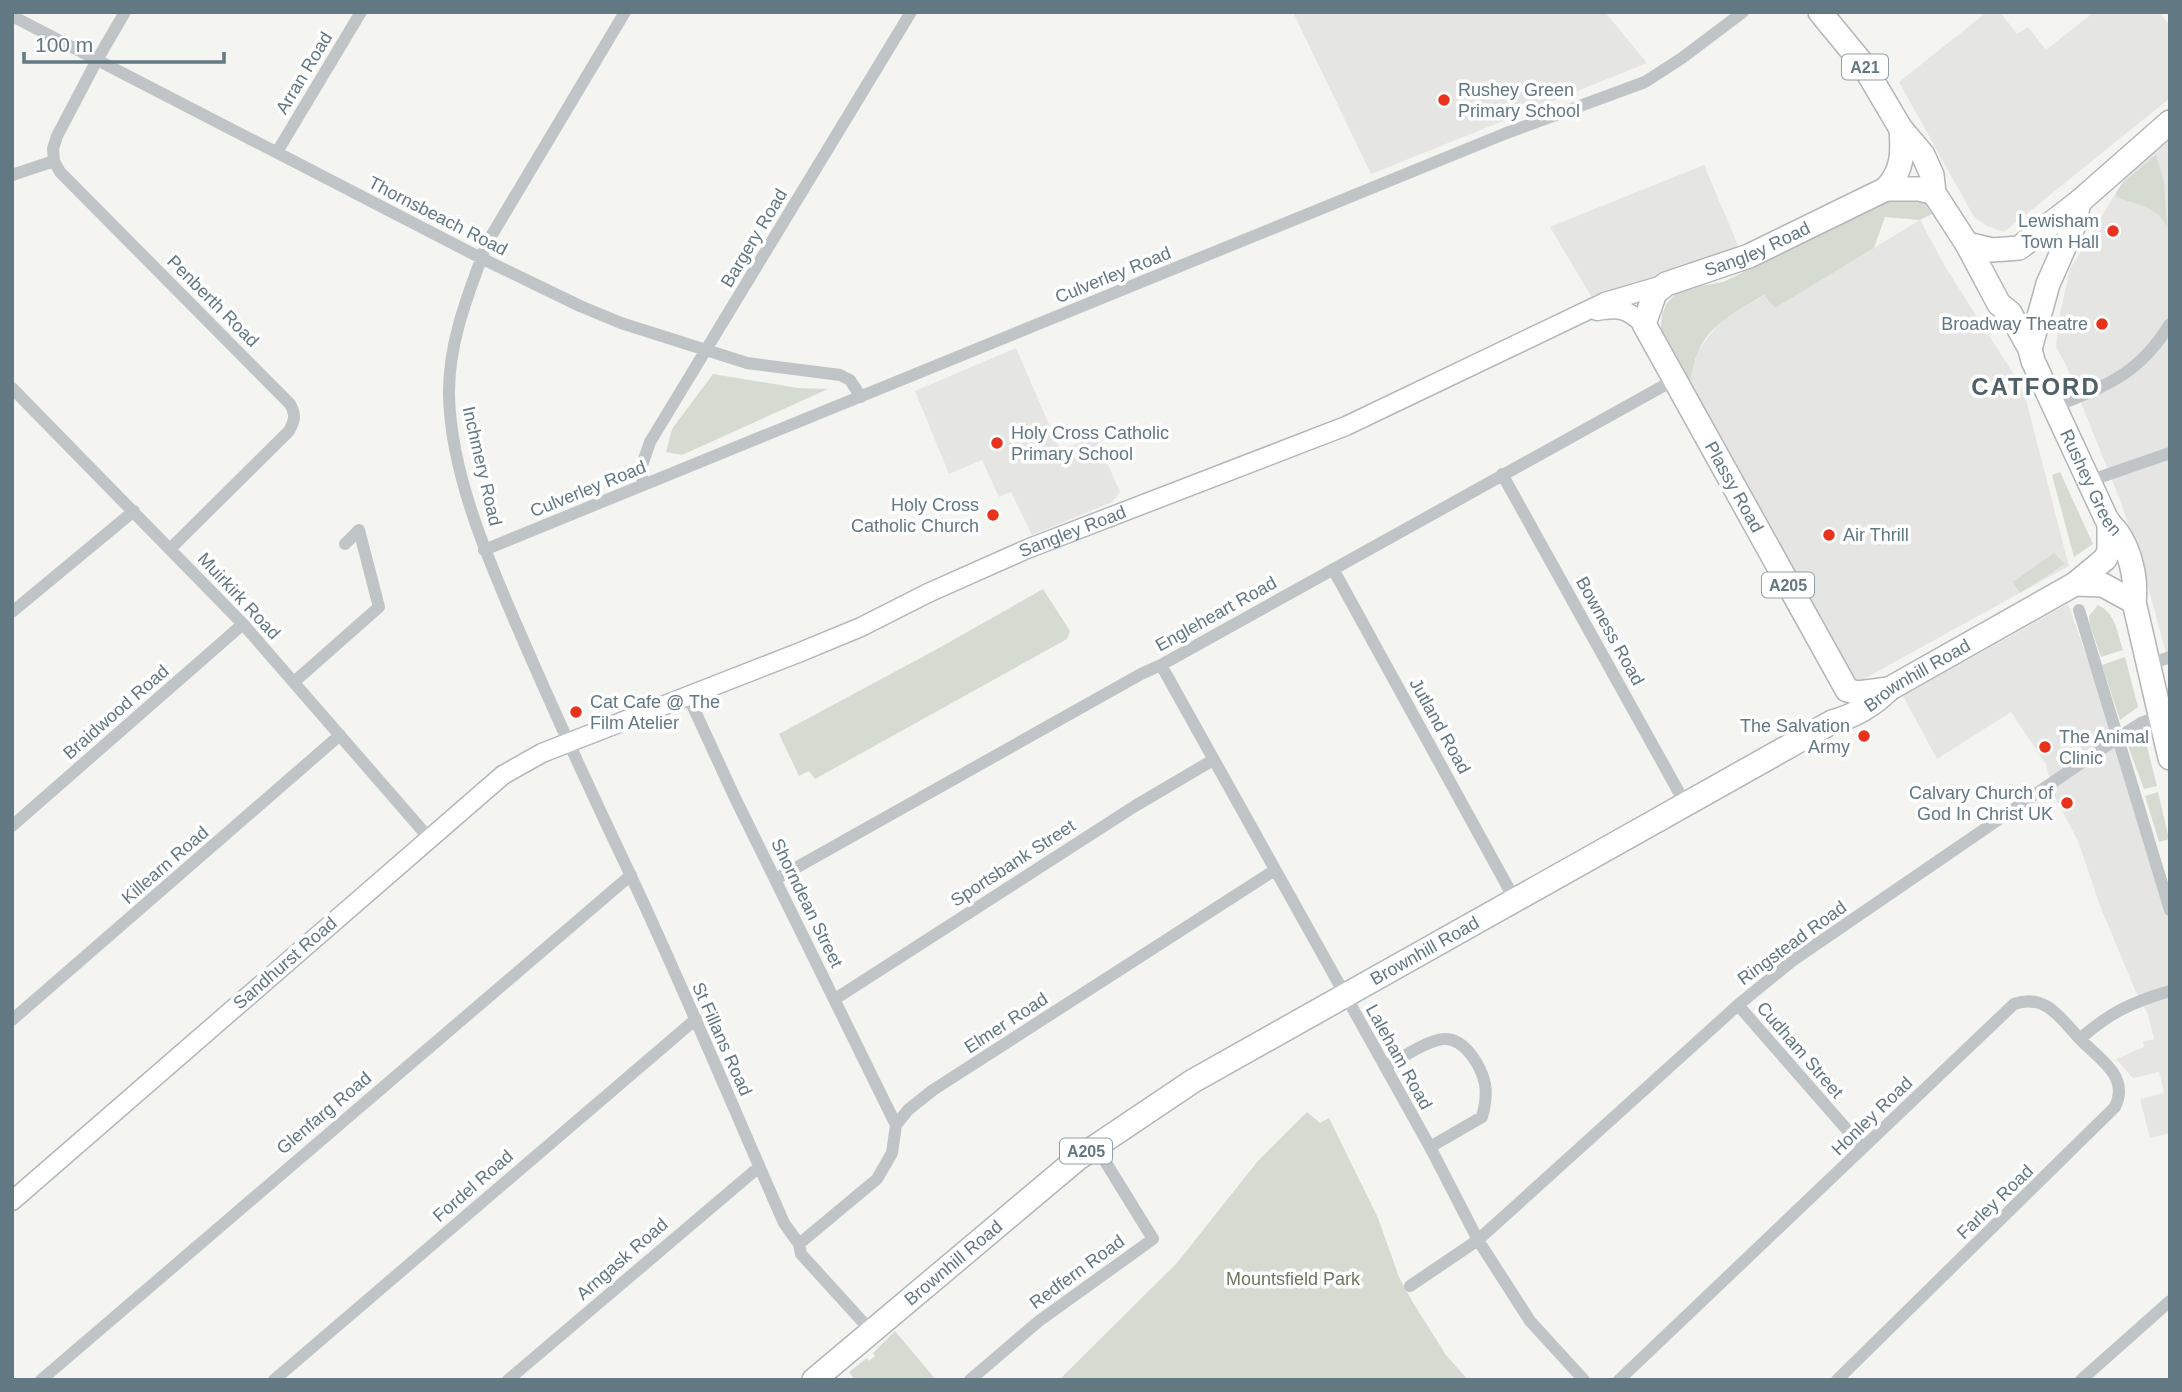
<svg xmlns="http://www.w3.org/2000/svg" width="2182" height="1392" font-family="Arial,sans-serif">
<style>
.built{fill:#e5e5e3}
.green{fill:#d6dbd1}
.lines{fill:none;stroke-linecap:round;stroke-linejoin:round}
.secondary-casing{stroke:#b1b8bb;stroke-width:21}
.highway-casing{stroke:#b2b6b9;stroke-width:26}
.street{stroke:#bfc4c6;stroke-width:12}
.secondary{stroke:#fff;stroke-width:18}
.highway{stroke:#fff;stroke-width:23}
.poi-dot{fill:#e8321c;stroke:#fff;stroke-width:2.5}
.labels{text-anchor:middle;stroke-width:7;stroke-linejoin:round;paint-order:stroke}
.shield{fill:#fff;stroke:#91a0a8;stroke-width:2}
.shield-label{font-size:16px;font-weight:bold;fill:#627882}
.street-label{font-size:18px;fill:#627882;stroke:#fff}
.poi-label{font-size:18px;fill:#627882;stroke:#fff;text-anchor:start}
.park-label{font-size:18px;fill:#697961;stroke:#fff}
.district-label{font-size:24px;font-weight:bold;letter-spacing:2px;fill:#506067;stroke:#fff}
</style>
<rect width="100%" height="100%" fill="#f4f4f0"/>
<path class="built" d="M1293,12H1605L1647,63L1371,174Z
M1987,12H2000L2017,34L2028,27L2046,50L2094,12H2158L2170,25V98L2004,232L1987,226L1974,217L1899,82Z
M2170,140V668L2145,575L2120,500L2066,365L2056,347L2059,318L2070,269L2126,176Z
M1704,165L1740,250L1591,296L1550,227Z
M1920,220L1946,268L2018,381L2026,400L2069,566L1860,681L1851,675L1690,387L1692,370L1698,351L1721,320L1765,295L1775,308Z
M1016,348L1060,450L1096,437L1120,492L1112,502L1032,535L1011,492L999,497L982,460L949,474L915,391Z
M2068,604L2122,755L2170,920V1133L2150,1138L2140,1099L2164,1093L2159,1072L2133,1078L2116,1059L2144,1047L2143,1042L2154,1039L2148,1014L2135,990L2099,903L2078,841L2054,795L2046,764L2011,712L1937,759L1903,696Z"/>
<path class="green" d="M2156,155L2164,182L2167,227C2158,206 2135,205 2117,197L2116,193L2122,184Z
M1903,194L1922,199L1932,214L1920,220L1885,217L1874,248L1775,308L1764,295C1721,320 1695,332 1690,387L1661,329L1662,314L1667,303L1675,294L1683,289L1723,282Z
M713,374L798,388L828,389L682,455L666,452L672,429Z
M2060,472L2093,544L2074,557L2052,475Z
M2054,553L2065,564L2020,593L2013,582Z
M1043,589L1070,631L1067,639L815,779L809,771L799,776L779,734L939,648Z
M2098,605C2116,614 2117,632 2123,650L2101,657L2090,625L2089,616Z
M2125,657L2138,707L2120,720L2102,665Z
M2145,739L2157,786L2144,789L2128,746Z
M2158,792L2169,839L2159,842L2145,796Z
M1307,1112L1320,1123L1329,1118L1378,1218L1399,1277L1412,1301L1446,1355L1468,1380H1059L1177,1263L1257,1162Z
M895,1331L936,1380H855L849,1372L867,1358L869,1361L875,1356L873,1353Z"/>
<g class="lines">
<g class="secondary-casing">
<g id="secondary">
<path d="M1597,311C1621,307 1626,309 1644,324"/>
<path id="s1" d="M12,1201L503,775L542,753L798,653L861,627L928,593L1027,549L1346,426L1605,302L1666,284"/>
</g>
</g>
<g class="highway-casing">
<g id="highway">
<path id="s2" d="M1820,12L1862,63L1901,129L1923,155L1932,175L1934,193L1967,244L1999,304L2010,313L2030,349L2033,361L2106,518C2109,524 2113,527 2117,532C2130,550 2137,579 2134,602L2170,758"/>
<path d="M1886,189C1903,170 1903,153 1901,129"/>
<path d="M1967,244L1992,250L2019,248L2079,202L2170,122"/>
<path d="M2030,349L2048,284L2074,225L2079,202"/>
<path d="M2075,584L2103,585L2134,602"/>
<path id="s3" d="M1889,689L1858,693L1847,690L1644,324L1655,293L1666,284L1749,256L1886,189H1919L1934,193"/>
<path id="s4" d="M814,1380L1077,1159L1193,1081L1832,722C1855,716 1872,706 1889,689L2075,584L2105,559L2109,551V523"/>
</g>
</g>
<path class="street" d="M125,12L97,60L57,136L53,149L54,161L60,172L290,404C296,415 295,420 289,431L170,549
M625,12L487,243C469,292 448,342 449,396C451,475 489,562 520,633C555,714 592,794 630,874C684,989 733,1107 784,1223L799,1244L801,1254L871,1331
M12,16L481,258L580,306L621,323L747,363L840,375L850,380L861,397
M277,152L361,12
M12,175L54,161
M12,388L243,624L429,838
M2056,406C2108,385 2139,374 2170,324
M1502,474L1686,805
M2089,481L2170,453
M644,485L640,471L650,442L911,12
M484,550L1504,134L1645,82L1682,58L1743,12
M1333,569L1515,900
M2079,610L2170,910
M12,612L134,511
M1161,665L1430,1147L1478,1240L1530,1321L1584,1380
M2147,665L2170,657
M294,682L379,607L359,530L345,544
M688,696L736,800L896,1125
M12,826L243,624
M776,879L1141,674L1161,665L1674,380
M835,999L1135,806L1213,760
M1738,1005L1863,1148
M12,1020L340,735
M1385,1067C1400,1059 1427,1040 1444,1039C1465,1038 1481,1066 1485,1084C1487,1095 1485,1106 1482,1117L1430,1147
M799,1244L877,1179L892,1153L896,1125L908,1110L933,1090L1275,870
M1410,1286L1478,1240L1738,1005L1792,961L2119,737L2141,723L2160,716
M41,1380L631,875
M274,1380L696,1019
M508,1380L759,1167
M970,1380L1039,1321L1153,1239L1095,1145
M1619,1380L2014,1004C2046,993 2060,1018 2080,1039C2109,1013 2132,1002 2170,991
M1837,1380L2115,1107C2130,1076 2100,1060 2080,1039
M2081,1380L2170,1301"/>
<use href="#secondary" class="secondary"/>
<use href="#highway" class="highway"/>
</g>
<g class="poi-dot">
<circle cx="1444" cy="100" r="7"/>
<circle cx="2113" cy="231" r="7"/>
<circle cx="2102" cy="324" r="7"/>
<circle cx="997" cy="443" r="7"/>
<circle cx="993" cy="515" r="7"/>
<circle cx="1829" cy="535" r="7"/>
<circle cx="576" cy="712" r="7"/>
<circle cx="1864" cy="736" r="7"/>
<circle cx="2045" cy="747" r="7"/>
<circle cx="2067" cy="803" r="7"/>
</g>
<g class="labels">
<g class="shield">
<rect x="1842" y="54.5" width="46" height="25" rx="5"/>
<rect x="1762" y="572.5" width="52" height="25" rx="5"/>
<rect x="1060" y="1138.5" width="52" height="25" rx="5"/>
</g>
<g class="shield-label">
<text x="1865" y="73">A21</text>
<text x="1788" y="591">A205</text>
<text x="1086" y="1157">A205</text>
</g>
<g class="street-label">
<text transform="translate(304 73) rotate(-59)" y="6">Arran Road</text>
<text transform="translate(438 216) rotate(27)" y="6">Thornsbeach Road</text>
<text transform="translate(754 238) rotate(-59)" y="6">Bargery Road</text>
<text dy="6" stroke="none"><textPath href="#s3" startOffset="606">Sangley Road</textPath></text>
<text transform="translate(1113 275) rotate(-22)" y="6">Culverley Road</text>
<text transform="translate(213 301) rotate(45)" y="6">Penberth Road</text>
<text transform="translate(482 466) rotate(77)" y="6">Inchmery Road</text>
<text dy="6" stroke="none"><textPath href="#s2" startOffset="548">Rushey Green</textPath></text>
<text transform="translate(1734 487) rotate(61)" y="6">Plassy Road</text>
<text transform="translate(588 489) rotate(-22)" y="6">Culverley Road</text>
<text dy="6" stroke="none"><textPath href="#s1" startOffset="1270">Sangley Road</textPath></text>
<text transform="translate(239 596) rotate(47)" y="6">Muirkirk Road</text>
<text transform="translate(1216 614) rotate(-29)" y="6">Engleheart Road</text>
<text transform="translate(1610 631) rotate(61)" y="6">Bowness Road</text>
<text dy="6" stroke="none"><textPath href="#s4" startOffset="1314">Brownhill Road</textPath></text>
<text transform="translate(116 712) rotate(-41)" y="6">Braidwood Road</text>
<text transform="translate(1440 726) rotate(61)" y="6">Jutland Road</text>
<text transform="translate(1013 863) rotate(-33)" y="6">Sportsbank Street</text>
<text transform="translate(165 865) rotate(-41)" y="6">Killearn Road</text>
<text transform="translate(807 903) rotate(64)" y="6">Shorndean Street</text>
<text transform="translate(1792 943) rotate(-36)" y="6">Ringstead Road</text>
<text dy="6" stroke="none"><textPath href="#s4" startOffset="749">Brownhill Road</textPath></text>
<text transform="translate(285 963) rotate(-41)" y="6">Sandhurst Road</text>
<text transform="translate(1006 1023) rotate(-33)" y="6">Elmer Road</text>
<text transform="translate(722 1039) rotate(66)" y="6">St Fillans Road</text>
<text transform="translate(1800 1050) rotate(49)" y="6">Cudham Street</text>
<text transform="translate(1399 1057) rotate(61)" y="6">Laleham Road</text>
<text transform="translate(324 1113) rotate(-40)" y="6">Glenfarg Road</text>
<text transform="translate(1872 1116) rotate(-44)" y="6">Honley Road</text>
<text transform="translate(473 1186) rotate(-41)" y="6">Fordel Road</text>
<text transform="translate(1995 1202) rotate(-44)" y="6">Farley Road</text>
<text transform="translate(622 1259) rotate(-41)" y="6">Arngask Road</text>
<text dy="6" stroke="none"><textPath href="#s4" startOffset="182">Brownhill Road</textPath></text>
<text transform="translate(1077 1272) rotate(-36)" y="6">Redfern Road</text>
</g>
<g class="poi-label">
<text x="1458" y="96">Rushey Green<tspan x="1458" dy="21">Primary School</tspan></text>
<text x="2099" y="227" text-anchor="end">Lewisham<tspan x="2099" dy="21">Town Hall</tspan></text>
<text x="2088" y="330" text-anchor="end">Broadway Theatre</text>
<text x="1011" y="439">Holy Cross Catholic<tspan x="1011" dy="21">Primary School</tspan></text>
<text x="979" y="511" text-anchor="end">Holy Cross<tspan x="979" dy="21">Catholic Church</tspan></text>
<text x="1843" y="541">Air Thrill</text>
<text x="590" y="708">Cat Cafe @ The<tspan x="590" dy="21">Film Atelier</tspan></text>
<text x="1850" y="732" text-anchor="end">The Salvation<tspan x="1850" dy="21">Army</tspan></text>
<text x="2059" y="743">The Animal<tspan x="2059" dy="21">Clinic</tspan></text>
<text x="2053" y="799" text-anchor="end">Calvary Church of<tspan x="2053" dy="21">God In Christ UK</tspan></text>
</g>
<g class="park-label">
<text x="1293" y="1285">Mountsfield Park</text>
</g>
<g class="district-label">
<text x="2036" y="395">CATFORD</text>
</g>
</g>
<rect width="2182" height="1392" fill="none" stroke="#627882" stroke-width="28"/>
<path d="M24 52v10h200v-10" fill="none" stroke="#627882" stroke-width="3.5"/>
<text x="35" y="52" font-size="21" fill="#627882" stroke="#ffffff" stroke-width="5" paint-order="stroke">100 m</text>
</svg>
